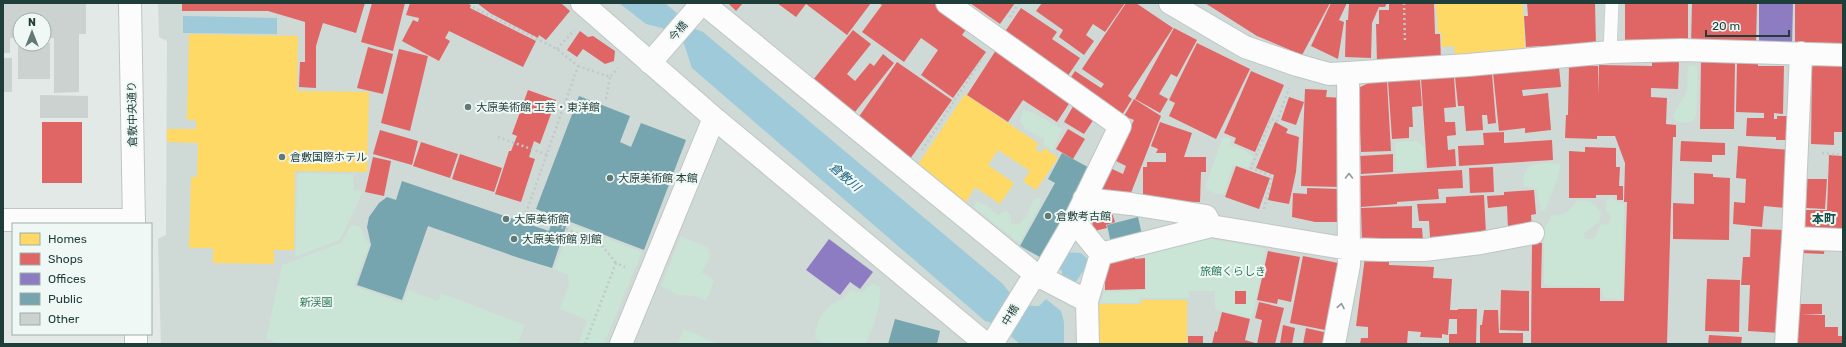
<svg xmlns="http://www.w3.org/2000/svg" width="1846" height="347" font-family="Rubik,'Noto Sans JP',sans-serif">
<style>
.built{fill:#cfdad7}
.green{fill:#cae4d5}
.water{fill:#9fcada}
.homes{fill:#ffd966}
.shops{fill:#e06666}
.offices{fill:#8e7cc3}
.public{fill:#76a5af}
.building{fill:#ccd2d0}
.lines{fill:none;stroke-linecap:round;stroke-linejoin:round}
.lane-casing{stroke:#bfc6c4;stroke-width:14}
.street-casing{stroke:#bfc6c4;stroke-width:24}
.secondary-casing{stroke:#bec6c4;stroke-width:24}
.path{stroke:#bfc9c8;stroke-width:2.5;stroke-dasharray:2 3;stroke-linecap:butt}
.lane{stroke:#fbfcfb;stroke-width:13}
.street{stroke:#fbfcfb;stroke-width:22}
.secondary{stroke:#fbfcfb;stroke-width:22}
.oneway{stroke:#8d9c9a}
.poi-dot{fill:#637976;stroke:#f0f8f5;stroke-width:1.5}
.labels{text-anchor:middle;stroke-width:4;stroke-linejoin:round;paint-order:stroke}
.street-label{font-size:11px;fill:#1f3d39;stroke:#f0f8f5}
.poi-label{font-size:11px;fill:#1f3d39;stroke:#f0f8f5;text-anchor:start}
.park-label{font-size:11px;fill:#267650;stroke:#f0f8f5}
.water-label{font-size:12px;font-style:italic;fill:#155d7c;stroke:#f0f8f5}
.neighbourhood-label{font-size:12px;font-weight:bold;fill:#1a504a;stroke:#f0f8f5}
</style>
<rect width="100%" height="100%" fill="#e2e9e7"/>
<path class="built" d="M158,3H1843V344H161L158,239L166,235L167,41L159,37Z"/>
<path class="green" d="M1693,65L1698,68L1696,116L1694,121L1687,123L1677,122L1673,116L1687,91L1688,67Z
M1023,110L1034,113L1062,129L1053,151L1044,145V139L1025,129L1020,121Z
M1226,137L1231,140L1230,145L1246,151L1253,157L1248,168L1233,165L1224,194L1214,193L1207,189L1206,185L1222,139Z
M1417,141L1424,148V170L1396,171L1395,142Z
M1540,163L1561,164L1557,181L1545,210L1541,211L1537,189L1524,186L1523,177L1528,167Z
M297,173L353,174L354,190L362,191L361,196L340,240L295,257Z
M1040,197V205L1020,242L1015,240L974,207L976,201L986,205L998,215L1006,211L1011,216V223L1019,224L1027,216L1033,200Z
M1611,197L1616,201L1624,204L1623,299L1604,298L1601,287L1548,286L1544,284V230L1551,216C1564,216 1570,210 1578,200C1590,200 1593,203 1601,212L1599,222L1584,233L1585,239H1594L1601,224L1609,225L1611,216L1606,210V201Z
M351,225L360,227L369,245L354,286L403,303L408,290L438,301L441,293L525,325L518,344H282L266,339L282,265L341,243Z
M572,225L642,252L604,344H578L587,320L560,309L569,284L568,275L554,269Z
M681,236L708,248L710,258L701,272L714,280L710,293L705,300L695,296L678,295L661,286Z
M1199,237L1266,249L1252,318L1215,310V291H1189V298H1140L1139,303H1100L1105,292L1146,290L1145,257L1142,249Z
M872,283L880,287C880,307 875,327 865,344H824L815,338C816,326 820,312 831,305C840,299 844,300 850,290L862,293Z
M684,329L719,344H677Z"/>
<path class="water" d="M619,3H665L695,29L703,32L1003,284C1015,300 1019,306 1039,306L1046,299L1061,311L1064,322V344H1020L996,324L985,321L692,68L684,44L662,28L646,24Z
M183,16L277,18V34L183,33Z
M1062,252L1081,253L1090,261L1075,283L1062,276V271L1055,265Z"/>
<path class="homes" d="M1436,3H1523L1525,52L1455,55L1454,46L1442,47L1441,32L1438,33Z
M189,34L298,36L297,91L369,92L367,172L295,171L294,250H274V264L213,263V248H189L191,177H197L198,143L167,142V129H196V120H187Z
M965,94L1039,144L1035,149L1041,153L1044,148L1058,158L1036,190L1023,181L1030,171L998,150L988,165L1014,183L1000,204L975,187L966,202L915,169Z
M1141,300H1187V344H1098V304H1141Z"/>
<path class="shops" d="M182,3H365L356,33L323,23L316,46V88L299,87L300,62H305V22L268,11H182Z
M372,3H405L393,51L361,42Z
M410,3H466L471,5L470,8L536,41L523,67L449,31L445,38L450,41L439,61L402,41L413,20L418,22L419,18L406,15Z
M477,3H561L570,11L546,40L539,35L538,38L490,13Z
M728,3H743L736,11Z
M777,3H871L847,35L806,4L796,17Z
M878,3H941L970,24L962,35L986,52L953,98L921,75L938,50L921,38L904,62L862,32L882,5Z
M970,3H1015L1000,24Z
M1042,3H1125L1105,32L1093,24L1086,35L1094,41L1084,55L1059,37L1063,30L1036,11Z
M1126,3H1136L1173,28L1128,96L1132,99L1122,115L1069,80L1075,71L1101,88L1104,84L1082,69Z
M1205,3H1330L1302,55L1257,36Z
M1331,3H1347L1339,20L1344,22L1338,59L1311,46Z
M1349,3H1387L1385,7H1379L1372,23L1371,58L1345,57L1346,20H1348Z
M1389,3H1434L1435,34H1440L1441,61L1377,63L1376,24H1379V10H1389Z
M1527,3H1595L1596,46L1541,50V46L1526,47L1524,16H1528Z
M1625,3H1688V44H1625Z
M1692,3H1757L1756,45L1691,44Z
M1795,3H1843V46H1795Z
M1021,8L1057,32L1052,39L1080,58L1067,77L1004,33Z
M1174,28L1197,40L1177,77L1171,74L1159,94L1168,99L1160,113L1135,99Z
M853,30L871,44L847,74L855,81L870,63L874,66L883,54L894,63L855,112L813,80Z
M580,31L588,37L593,36L615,51L614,61L605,64L583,49L577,57L567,50Z
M1197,43L1250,69L1216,139L1169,116L1175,103L1169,100Z
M368,47L393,54L383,94L357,88Z
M998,47L1074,96L1057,122L1023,100L1008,122L967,95Z
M399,49L428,56L410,131L381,123Z
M1652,61L1679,62L1678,89L1651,88V97L1667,98L1666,124L1676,125V137H1673L1667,344H1531L1532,243H1542L1541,288H1600V301H1624L1627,202H1624L1625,163L1615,136H1597V139L1565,138L1566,115H1568L1569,65L1598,66V95L1599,65L1652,66Z
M1701,61L1735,62L1734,129H1700Z
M1737,61L1758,62V66H1784L1783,114L1774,113V119H1777V116H1787L1786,140H1776V137L1746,136L1747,118H1764V113L1736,112Z
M897,62L952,100L910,159L856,121Z
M1812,65L1843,66V132H1834V145L1811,144Z
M1559,67L1561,87L1522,90L1523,96L1548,93L1551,130L1525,133V128L1499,131L1493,73Z
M1251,71L1284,85L1255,152L1234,143L1236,138L1224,133Z
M1492,74L1496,123L1488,124L1487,115H1482L1483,130L1466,131L1464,106H1458L1455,77Z
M1454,77L1456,107L1444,108L1445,122H1455L1456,135L1447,136L1448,150L1455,149L1456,166L1427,168L1421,79Z
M1420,80L1422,106L1412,107L1413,127H1409V138L1392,139L1388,81Z
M1387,81L1391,151L1361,152L1358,88L1371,82Z
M1305,89L1327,90L1326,97L1344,98L1340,187L1301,186Z
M528,90L556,100L540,144L534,141L529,157L535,159L521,202L495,194L509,151H511L517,136L512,134Z
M1289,97L1304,102L1296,125L1281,120Z
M1134,99L1161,116L1129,198L1097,190L1108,167L1123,174L1126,166L1114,160L1134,120L1124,116Z
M1075,103L1096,116L1084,134L1064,122Z
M42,122H82V183H42Z
M1160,122L1192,133L1184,157H1206V172H1201L1200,202L1143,201V167H1147V162H1166V153H1156L1158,149L1151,146Z
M1275,122L1288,129L1286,133L1299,137L1296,172L1289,204L1268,200L1274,175L1256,168Z
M1068,129L1085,139L1073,159L1056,149Z
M380,130L418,141L412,165L373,154Z
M1504,132V143L1552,140L1553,160L1459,166L1458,146L1484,145L1483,133Z
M1681,141L1725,143V155H1712V162L1680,161Z
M421,142L458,154L450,178L413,166Z
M1738,146L1790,150L1786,208L1764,206L1762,227L1733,224L1734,202L1745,203L1746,179L1736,178Z
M1585,147L1616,148V167H1620L1619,186H1623V200H1617V195H1596V198H1569V151L1585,152Z
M460,154L502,168L494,192L452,179Z
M1393,154V172L1361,174L1360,156Z
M1829,155L1843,156V236L1803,235L1804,210H1827Z
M373,157L391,161L384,196L365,192Z
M1236,166L1270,178L1259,209L1225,197Z
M1493,167L1494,192L1470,193L1469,168Z
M1462,170L1463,188L1438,189L1439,199L1397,202V204L1361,207L1360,176Z
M1694,173L1713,174V177L1730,178L1729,240L1673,239V203L1694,204Z
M1807,179H1827L1825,209L1806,208Z
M1307,188L1340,189V222H1315L1292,217L1293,193L1307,194Z
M1534,190L1536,214L1531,215L1532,228L1508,229L1507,206L1488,208L1487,196L1504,195V192Z
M1484,195L1486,234L1430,237L1429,221H1419L1417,204L1446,203V197Z
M1412,206V228H1422L1423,241L1362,243L1361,208Z
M1110,207L1115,222L1106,225L1107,228L1094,231L1091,216L1094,211Z
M1751,229L1785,230L1782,333L1748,331L1750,285H1741L1743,257H1750Z
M1802,243L1825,244L1824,254L1801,253Z
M1268,251L1300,257L1291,302L1278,299L1277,304L1257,300Z
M1135,255V259L1145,258V289L1105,290V259Z
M1303,256L1343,264L1330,331L1290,323Z
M1365,257L1389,258V265L1434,267L1433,278L1452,279L1450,310H1458V309H1477L1476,344H1449V334H1457V319H1449L1448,335L1442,334V338L1420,337L1421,332L1408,331L1407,344H1360L1361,338H1368V327L1356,326Z
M1707,279L1740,280L1739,332L1705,331Z
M1501,290L1529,291V331L1500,330Z
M1235,291H1246V304H1235Z
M1259,302L1284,308L1275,344H1257L1262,320L1255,318Z
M1797,304H1822V314L1801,315H1825V327H1838V336H1842V344H1796Z
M1484,310H1498L1499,333H1523V344H1480V325H1482Z
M1222,312L1250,319L1245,340L1255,343L1254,344H1212L1215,331L1217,332Z
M1283,325L1295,328L1292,344H1280Z
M1306,328L1328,333L1325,344H1303Z
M1709,335L1742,337L1741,344H1708Z
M1188,336H1203V344H1188Z"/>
<path class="offices" d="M1759,3H1793L1792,45L1759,44Z
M829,239L873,272L860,289L850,282L840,295L806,270Z"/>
<path class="public" d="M579,96L630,116L620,142L631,147L641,123L686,140L644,250L568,221L552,268L519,258L428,226L402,300L357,285L371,245L367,227L369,217L379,203L387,197L396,200L402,181L549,231L554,216L536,209Z
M1062,153L1097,172L1047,261L1020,246L1055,183L1048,179Z
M1138,217L1143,239L1112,248L1107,225Z
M895,319L940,331L937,344H888Z"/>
<path class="building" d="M8,3H86V34H79V92L54,93V38H44V20H20V38H10V53H3V5Z
M18,42H20V44L50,43V79H18Z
M3,58H12V92H3Z
M40,95L88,96V118H40Z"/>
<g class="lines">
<g class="lane-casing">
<path id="lane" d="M1610,52L1612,3"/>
</g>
<g class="street-casing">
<path id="street" d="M582,3L714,118L986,344
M703,3L1035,274L1087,301L1088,344
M947,3L1120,126L1074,221L1041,278
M650,63L702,3
M1084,199L1131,204L1206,216L1211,226L1349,249L1381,250H1424L1481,243L1533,233
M3,220H134
M1074,221L1101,254
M1793,238L1843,240
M1087,301L1101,254L1211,226
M621,344L714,118
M992,344L1035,274
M1334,344L1349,265L1348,73L1468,65L1610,52L1681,50L1843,55
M1786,344L1793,238L1801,53"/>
</g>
<g class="secondary-casing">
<path id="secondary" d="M130,3L134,224
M1170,3L1245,47L1297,65L1329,74L1348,73
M136,334V344"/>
</g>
<path class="path" d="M1404,3L1405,43
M473,7L557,49L578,66L526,213L599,242L616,263
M1010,17L1019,3
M557,49L574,30
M578,66L610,77L618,68
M606,99L610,77
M498,137L548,155
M922,150L982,59
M1822,153L1843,155
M1264,209L1272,176L1251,168L1271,119L1277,121L1289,88
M585,344L616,263L625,267"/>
<use href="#lane" class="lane"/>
<use href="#street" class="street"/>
<use href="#secondary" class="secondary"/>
</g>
<defs><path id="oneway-chevron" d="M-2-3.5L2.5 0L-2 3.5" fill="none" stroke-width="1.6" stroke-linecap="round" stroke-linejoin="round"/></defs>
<g class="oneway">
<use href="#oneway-chevron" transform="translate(1349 176) rotate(-90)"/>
<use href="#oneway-chevron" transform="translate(1341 306) rotate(-79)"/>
</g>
<g class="poi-dot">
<circle cx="468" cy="107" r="4"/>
<circle cx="282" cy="157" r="4"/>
<circle cx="610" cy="178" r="4"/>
<circle cx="1048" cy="216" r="4"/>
<circle cx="506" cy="219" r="4"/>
<circle cx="514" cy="239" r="4"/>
</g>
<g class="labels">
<g class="street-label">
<text transform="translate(678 31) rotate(-50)" y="4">今橋</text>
<text transform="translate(132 114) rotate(-91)" y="4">倉敷中央通り</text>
<text transform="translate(1010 315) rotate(-59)" y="4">中橋</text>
</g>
<g class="poi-label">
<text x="476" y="111">大原美術館 工芸・東洋館</text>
<text x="290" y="161">倉敷国際ホテル</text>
<text x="618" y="182">大原美術館 本館</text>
<text x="1056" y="220">倉敷考古館</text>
<text x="514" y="223">大原美術館</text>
<text x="522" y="243">大原美術館 別館</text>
</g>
<g class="park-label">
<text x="1233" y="275">旅館くらしき</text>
<text x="316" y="306">新渓園</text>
</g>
<g class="water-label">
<text transform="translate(845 177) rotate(41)" y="4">倉敷川</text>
</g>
<g class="neighbourhood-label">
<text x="1824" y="223">本町</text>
</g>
</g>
<rect width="1846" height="347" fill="none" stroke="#1f3d39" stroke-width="8"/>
<rect x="12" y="223" width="140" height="112" fill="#f0f8f5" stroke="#9cadaa"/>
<rect x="20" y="233" width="20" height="12" fill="#ffd966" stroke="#9cadaa"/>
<text x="48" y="243" font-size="12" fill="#1f3d39">Homes</text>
<rect x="20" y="253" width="20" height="12" fill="#e06666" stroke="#9cadaa"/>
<text x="48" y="263" font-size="12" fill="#1f3d39">Shops</text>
<rect x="20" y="273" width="20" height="12" fill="#8e7cc3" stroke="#9cadaa"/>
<text x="48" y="283" font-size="12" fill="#1f3d39">Offices</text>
<rect x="20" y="293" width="20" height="12" fill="#76a5af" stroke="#9cadaa"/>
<text x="48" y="303" font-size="12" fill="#1f3d39">Public</text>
<rect x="20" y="313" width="20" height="12" fill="#ccd2d0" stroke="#9cadaa"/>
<text x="48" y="323" font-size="12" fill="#1f3d39">Other</text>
<g transform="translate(32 32)"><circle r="19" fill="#f0f8f5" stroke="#9cadaa"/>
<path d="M0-3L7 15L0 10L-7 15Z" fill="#637976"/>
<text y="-6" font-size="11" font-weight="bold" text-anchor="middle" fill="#1f3d39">N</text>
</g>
<path d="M1706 30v6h83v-6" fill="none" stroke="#1f3d39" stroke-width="2"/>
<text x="1712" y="30" font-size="12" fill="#1f3d39" stroke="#f0f8f5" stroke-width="3" paint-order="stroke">20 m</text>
</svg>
